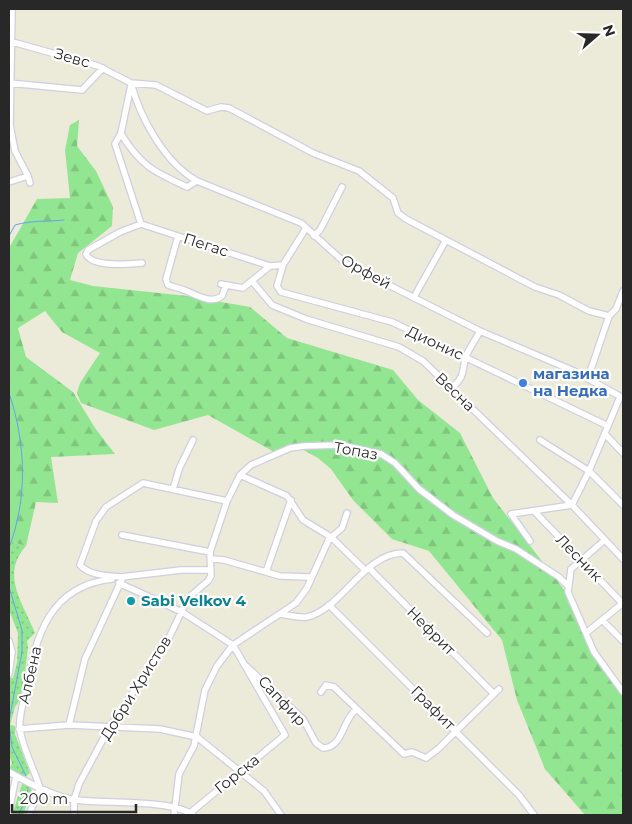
<svg xmlns="http://www.w3.org/2000/svg" width="632" height="824" font-family="Montserrat,sans-serif">
<style>
.grass{fill:url(#grass-dots)}
.forest{fill:url(#forest-firs)}
.lines{fill:none;stroke-linecap:round;stroke-linejoin:round}
.stream{stroke:#64a0f6;stroke-width:1}
.minor-casing{stroke:#d0cee2;stroke-width:8}
.minor{stroke:#fff;stroke-width:5.5}
.shop-dot{fill:#3f7fe0;stroke:#fff;stroke-width:2}
.culture-dot{fill:#0f9aa8;stroke:#fff;stroke-width:2}
.labels{text-anchor:middle;stroke-width:4.5;stroke-linejoin:round;paint-order:stroke}
.street-label{font-size:15px;fill:#282828;stroke:#fff}
.shop-label{font-size:15px;font-weight:bold;fill:#366cbe;stroke:#fff;text-anchor:start}
.culture-label{font-size:15px;font-weight:bold;fill:#0d838f;stroke:#fff;text-anchor:start}
</style>
<defs>
<pattern id="grass-dots" width="8" height="8" patternUnits="userSpaceOnUse" patternTransform="scale(1.25)"><rect width="8" height="8" fill="#93e691"/><path d="M2 2h.1M6 6h.1" fill="none" stroke="#7fc57d" stroke-width="1.8" stroke-linecap="round"/></pattern>
<pattern id="forest-firs" width="22" height="20" patternUnits="userSpaceOnUse" patternTransform="scale(1.25)"><rect width="22" height="20" fill="#93e691"/><path d="M5 1l3.5 6h-7zM16 11l3.5 6h-7z" fill="#7fc57d"/></pattern>
</defs>
<rect width="100%" height="100%" fill="#ecead8"/>
<path class="grass" d="M9,541L26,546C0,575 23,603 35,633L27,641L28,647L22,697L15,707L10,725L15,726V734L30,773L26,776H19L9,770L12,763L9,755V678H13L17,662L18,633L9,610Z
M25,783L32,790L23,815H12L22,784Z"/>
<path class="forest" d="M79,120L77,146L96,171L113,207L112,226L78,253L70,280L93,286L187,296L250,307L287,338L393,370L418,400L460,433L493,498L572,600L594,652L623,693V815H585L545,769L517,700L502,640L429,551L392,539L353,500L331,469L318,458L298,447L274,452L208,415L154,430L81,403L77,393L80,383L100,353L62,332L45,311L18,328L26,357L73,392L95,428L115,454L51,457L58,503L36,502L26,546L9,541V248L37,199L70,198L65,150L70,125Z"/>
<g class="lines">
<path class="stream" d="M9,236L15,225C32,220 47,222 64,220
M9,393C26,443 28,498 9,548
M9,587L22,630V652L9,721
M9,724L12,747L26,776
M19,815L28,790"/>
<g class="minor-casing">
<path id="minor" d="M9,41L98,66L131,83L156,85L207,111L221,107L229,108L313,153L359,171L393,198L398,213L406,219L535,287L559,295L589,311L609,316
M9,83L82,90L103,68
M131,83C140,118 165,163 197,181L301,223L345,263L480,331L574,371L623,398
M131,85L121,133L115,144L141,224
M121,134C142,167 153,171 187,187L197,181
M28,176L30,183
M9,182L28,176L15,151L10,125L12,9
M141,224L270,266
M141,224L120,232L88,250L86,254C92,268 129,264 142,263
M178,236L166,279L168,285C173,287 179,288 184,290C195,294 211,305 222,296L226,285
M314,236L320,230L342,187
M283,265L277,286L281,292L392,322L608,426
M252,281L272,305L306,319L399,347L423,361L572,505L623,559
M221,284L243,288L270,266L283,265L306,228
M414,297L446,240
M588,378L609,316L616,309L623,291
M452,388C467,373 461,372 466,356C470,347 476,339 480,331
M605,434L623,453
M540,440L589,471L623,505
M240,475L287,496L303,520L331,537L365,570
M173,489L179,469L193,440
M535,512L623,604
M122,535L210,552
M605,540L571,569L568,592L594,652L623,692
M530,541L511,514L572,505L589,471L620,397
M212,559L224,560L280,576L310,577
M369,568L494,694
M266,572L291,500
M121,577L181,570H211
M119,583L182,612L233,645L285,735L190,813
M329,605L519,795L534,815
M280,614C288,615 298,618 307,617C341,610 364,553 403,553L487,633
M602,620L623,641
M586,633L623,603
M9,641L12,652L9,674
M245,665L303,719L316,743L323,748C343,748 342,720 356,710
M321,692L326,685L334,687L404,754L412,752L426,758L438,749L499,689
M69,725L85,659L123,577C110,576 89,576 80,565L96,521L106,507L143,483L227,501
M19,729L69,725L160,729L197,737L264,791L281,815
M9,772C28,783 54,797 76,800C105,804 172,799 193,815
M9,812L16,776
M29,815L40,788C34,769 23,749 20,730C18,718 24,701 26,689C36,636 49,586 112,579
M74,815V800L79,784L109,728L168,640L188,598L208,581L211,576L210,552L227,501L240,475L251,465L290,448L304,446L341,445L381,454L395,463L419,489L453,515L497,541L516,549L559,577L567,585
M174,815L179,774L194,746L205,690L217,666L233,645L296,603L307,588L329,539L342,528L347,513"/>
</g>
<use href="#minor" class="minor"/>
</g>
<circle class="shop-dot" cx="523" cy="383" r="5"/>
<circle class="culture-dot" cx="131" cy="601" r="5"/>
<g class="labels">
<g class="street-label">
<text transform="translate(72 58) rotate(16)" y="5">Зевс</text>
<text transform="translate(206 245) rotate(18)" y="5">Пегас</text>
<text transform="translate(366 272) rotate(29)" y="5">Орфей</text>
<text transform="translate(435 343) rotate(25)" y="5">Дионис</text>
<text transform="translate(455 392) rotate(44)" y="5">Весна</text>
<text transform="translate(356 451) rotate(10)" y="5">Топаз</text>
<text transform="translate(579 558) rotate(46)" y="5">Лесник</text>
<text transform="translate(431 631) rotate(45)" y="5">Нефрит</text>
<text transform="translate(30 675) rotate(-77)" y="5">Албена</text>
<text transform="translate(136 688) rotate(-58)" y="5">Добри Христов</text>
<text transform="translate(282 701) rotate(47)" y="5">Сапфир</text>
<text transform="translate(433 708) rotate(45)" y="5">Графит</text>
<text transform="translate(237 774) rotate(-39)" y="5">Горска</text>
</g>
<g class="shop-label">
<text x="533" y="379">магазина<tspan x="533" dy="17">на Недка</tspan></text>
</g>
<g class="culture-label">
<text x="141" y="606">Sabi Velkov 4</text>
</g>
</g>
<rect width="632" height="824" fill="none" stroke="#282828" stroke-width="20"/>
<g transform="translate(597 35) rotate(70)" stroke="#ffffff" stroke-width="4" paint-order="stroke">
<path d="M0-4L9 19L0 12L-9 19Z" fill="#282828"/>
<text y="-8" font-size="14" font-weight="bold" text-anchor="middle" fill="#282828">N</text>
</g>
<path d="M12 804v8h124v-8" fill="none" stroke="#282828" stroke-width="2.5"/>
<text x="20" y="804" font-size="15" fill="#282828" stroke="#ffffff" stroke-width="4" paint-order="stroke">200 m</text>
</svg>
